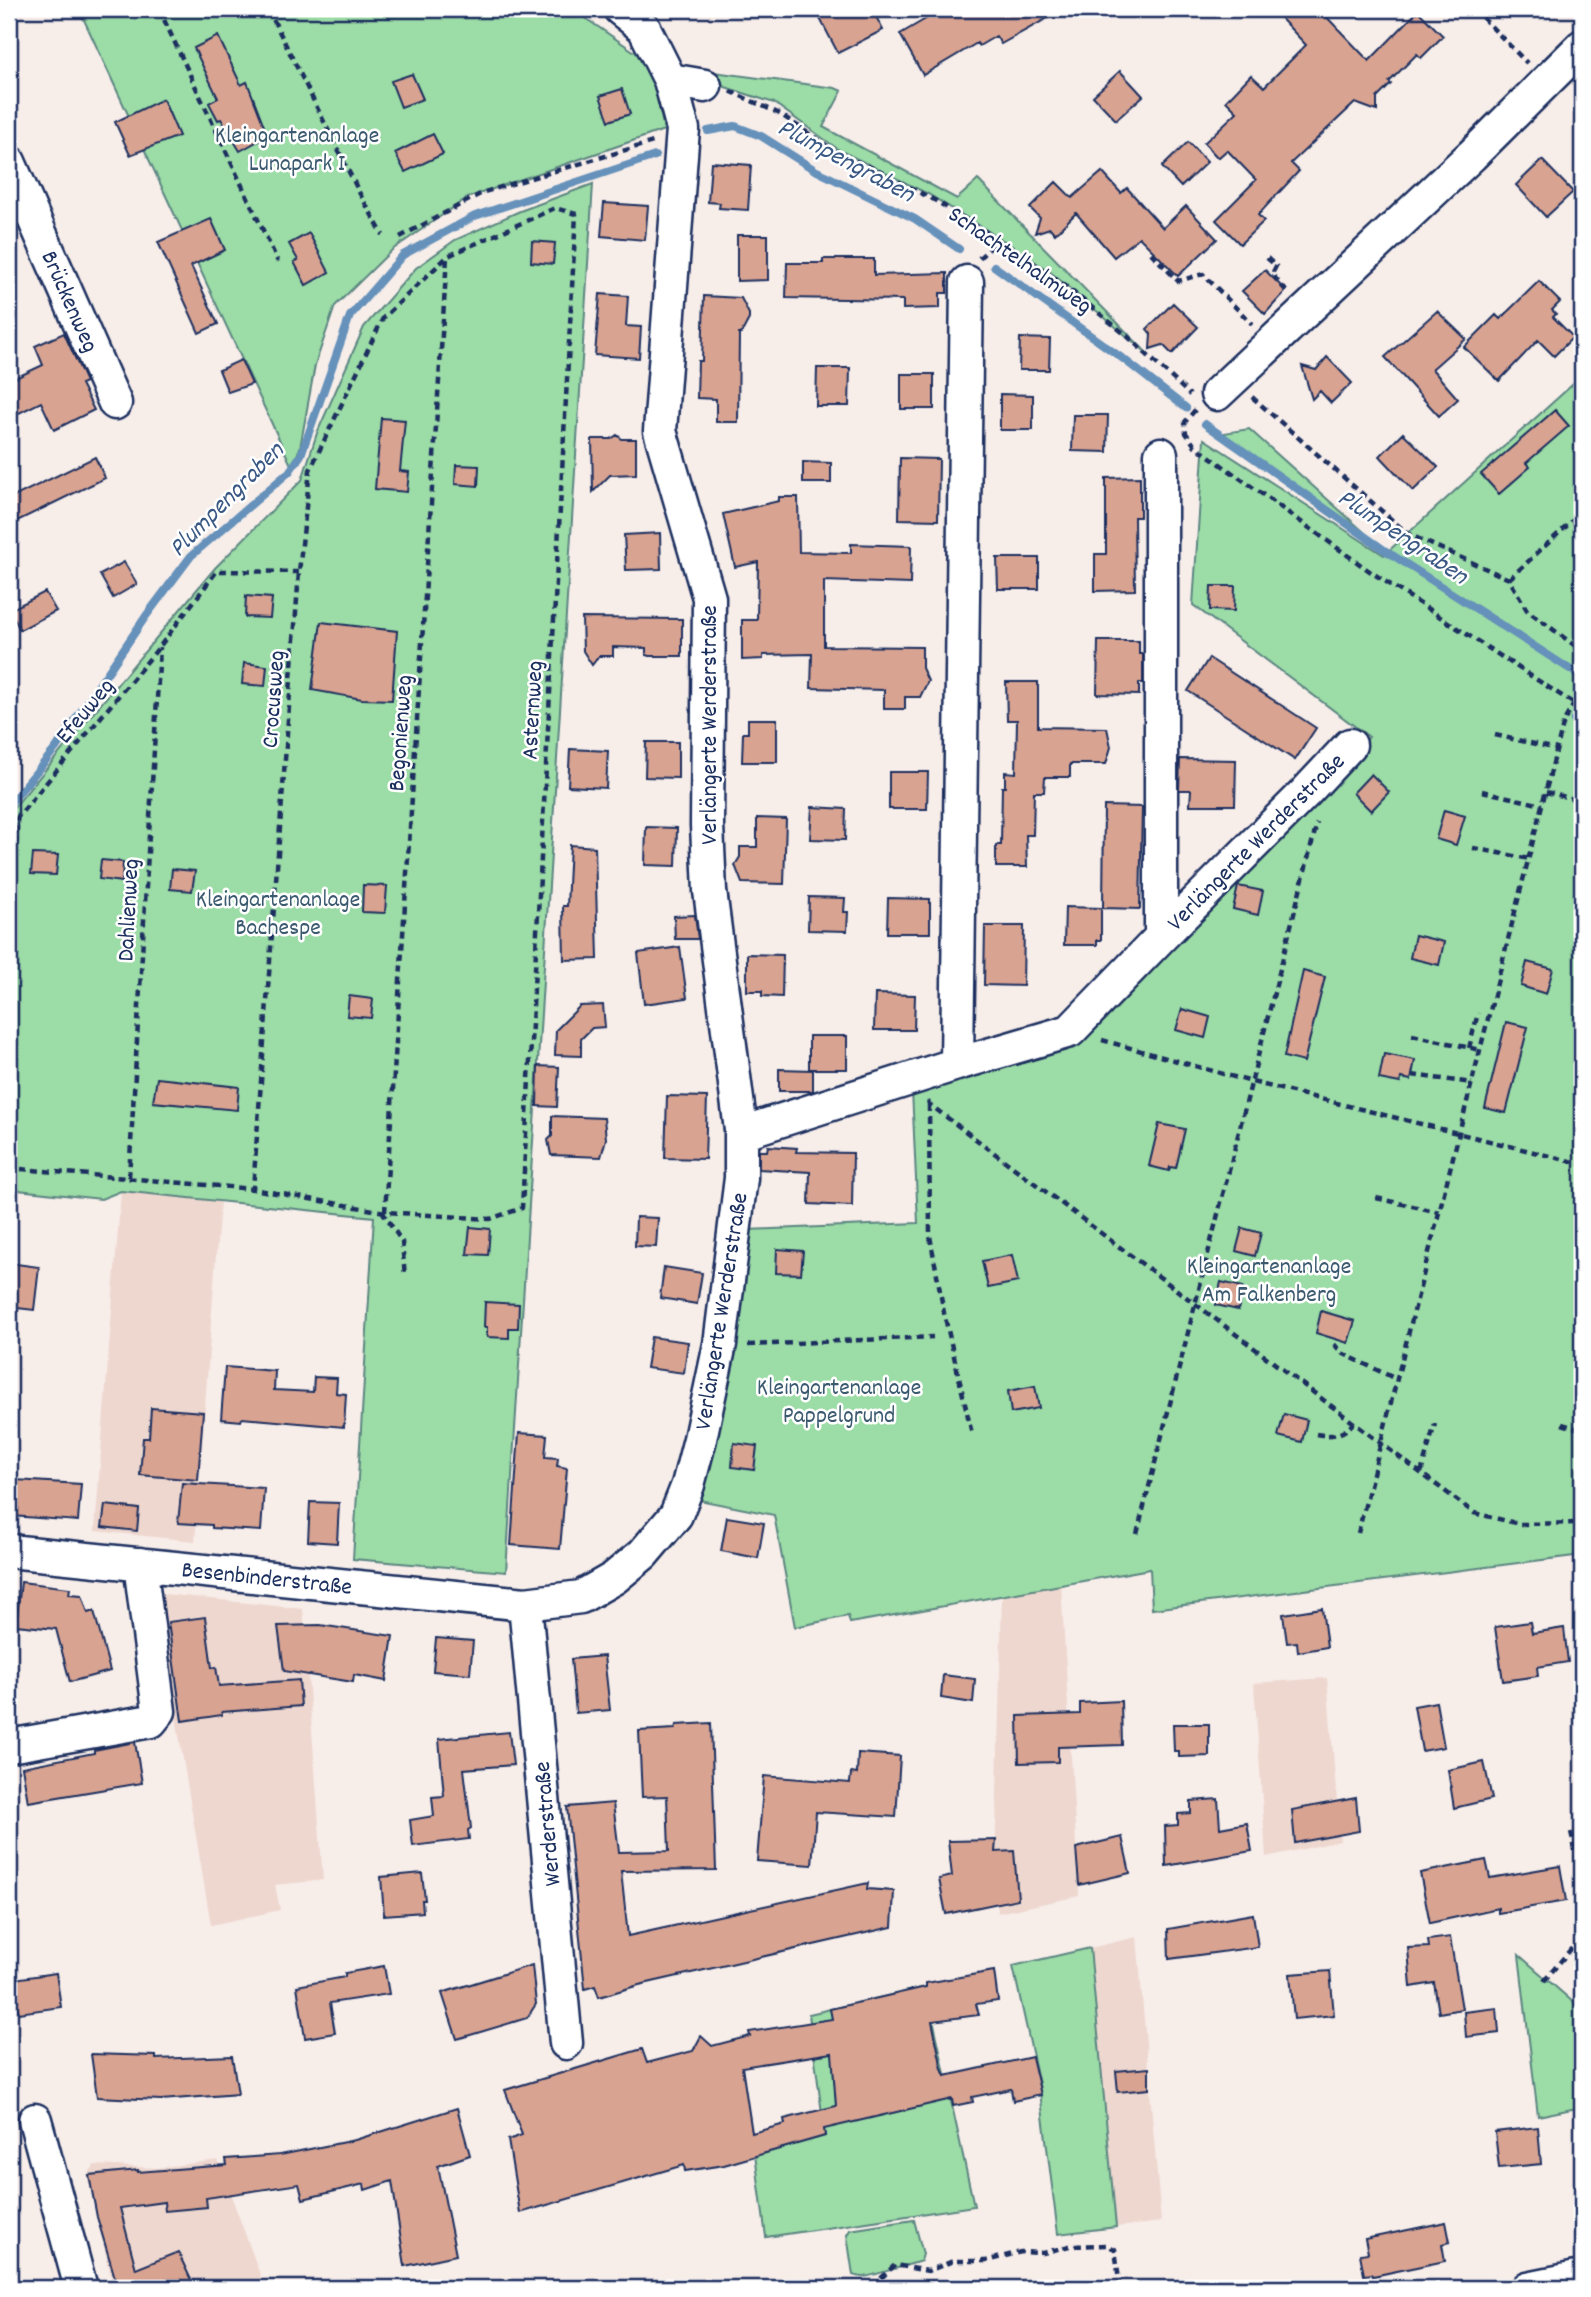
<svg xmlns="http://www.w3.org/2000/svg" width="1591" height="2297" font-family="Dekko,sans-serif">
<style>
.built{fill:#eed7cf}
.green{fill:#9cdca6;stroke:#5c8682;stroke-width:2}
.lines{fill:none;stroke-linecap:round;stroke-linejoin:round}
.stream{stroke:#6591ba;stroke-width:8}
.building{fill:#d9a391;stroke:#1b2f5e;stroke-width:2;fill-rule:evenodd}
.minor-casing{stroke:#1b2f5e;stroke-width:37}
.path{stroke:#1b2f5e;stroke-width:4.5;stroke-dasharray:7 5;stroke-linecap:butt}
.minor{stroke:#fff;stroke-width:32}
.labels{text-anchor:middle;stroke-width:5;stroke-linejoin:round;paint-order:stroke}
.park-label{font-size:24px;fill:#3b5a70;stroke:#fff}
.street-label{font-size:24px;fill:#1b2f5e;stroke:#fff}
.water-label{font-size:26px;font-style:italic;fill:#3a5884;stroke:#fff}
</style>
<rect width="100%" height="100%" fill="#f7ede9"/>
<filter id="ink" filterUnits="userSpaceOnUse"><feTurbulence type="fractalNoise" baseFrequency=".0143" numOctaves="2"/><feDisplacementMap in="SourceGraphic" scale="14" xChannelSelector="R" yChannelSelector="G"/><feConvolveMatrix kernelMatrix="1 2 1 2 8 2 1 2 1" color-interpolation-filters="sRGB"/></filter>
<g filter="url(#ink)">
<path class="built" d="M121,1191L220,1201L195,1541L95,1531Z
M1061,1584L1079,1896L998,1913L995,1868L1002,1596Z
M155,1593L303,1609L323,1880L275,1885L280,1910L211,1925Z
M1327,1678L1340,1841L1266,1857L1254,1683Z
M1137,1937L1161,2222L1116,2227L1090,1948Z
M218,2160L265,2288H114L87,2175L95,2165L156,2168Z"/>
<path class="green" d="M79,9H572L642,57L653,78L664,130L467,198L392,250L335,306L315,365L300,448L292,467Z
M706,71L835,88L842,91L823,127L957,199L978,180L1148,354L1049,271L1009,244L928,194L839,150L774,103L704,80Z
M593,184L506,1572L353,1559L374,1217L121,1191L101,1199L9,1189L10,812L215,568L302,480L317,433L364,327L416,268L455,240L520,211Z
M1582,376V1555L1152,1609L1150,1569L850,1623L848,1616L795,1627L774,1515L694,1499L746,1230L918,1223L912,1090L1059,1048L1339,775L1369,737L1193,605L1204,439L1384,555Z
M1249,429L1383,549L1218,434Z
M1090,1948L1116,2227L1058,2234L1039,2084L1013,1966Z
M1519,1955L1582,2010V2107L1538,2116Z
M926,1987L974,2206L766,2237L755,2155L825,2136L809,2014Z
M914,2220L923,2254L921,2261C918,2262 868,2277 864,2277C859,2277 858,2276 853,2275L847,2235L850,2230Z"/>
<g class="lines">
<path class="stream" d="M708,131L735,126L761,136L815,170L915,219L959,249
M994,266L1126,361L1186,408
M1205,424L1383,549L1582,677
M1574,720L1582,725
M9,805L56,748L146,616L191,556L289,472L301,455L350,316L403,255L475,216L655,156"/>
</g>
<path class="building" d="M815,9H872L883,30L838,53Z
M943,9H1064L1001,44L996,36L979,46L977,43L923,75L900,34Z
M1272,9H1319L1369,61L1418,11L1443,36L1421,58L1417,54L1389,82L1391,84L1377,98V111L1355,103L1291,163L1299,171L1258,215L1264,221L1240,244L1216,220L1256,180L1227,150L1218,158L1204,143L1237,112L1226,101L1251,75L1264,87L1306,45Z
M218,36L241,85L247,82L264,126L261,128L265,137L240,151L221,119L218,120L209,103L218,98L194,48Z
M1120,71L1143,96L1116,120L1093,96Z
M412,74L423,99L401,107L391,81Z
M622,89L630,114L609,121L600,96Z
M163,99L179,136L130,155L115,122Z
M433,134L443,154L405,172L395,153Z
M1188,142L1207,162L1181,187L1162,167Z
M1542,160L1573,192L1546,217L1516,185Z
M711,162L751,165L748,210L719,208L720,203L708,202Z
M1102,172L1121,193L1127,188L1163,228L1186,206L1217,239L1178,276L1139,237L1114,257L1076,213L1055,234L1050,228L1035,233L1040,218L1030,208L1056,182L1072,198Z
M604,203L648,206L645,240L601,236Z
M211,219L225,250L191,266L218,324L199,333L158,242Z
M309,233L329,272L306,285L294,262L298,260L289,244Z
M737,235H768V280L737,281Z
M532,241L555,243L553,264L531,262Z
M823,259H874V275L947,273V293H940V308L903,309V300L786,298L787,263H823Z
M1265,270L1286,291L1265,314L1242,291Z
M1539,281L1560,302L1552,310L1556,314L1553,317L1573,337L1554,356L1538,340L1499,381L1464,347L1496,315L1500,319Z
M600,294L628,296L626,326L641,327L639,358L595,355Z
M704,296L741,298L749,314V319L741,334H739L738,422H716V399L697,398L698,361H702Z
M1173,303L1198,327L1172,354L1163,345L1150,349L1151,334L1147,329Z
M1437,311L1466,339L1432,369L1458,399L1439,416L1385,357Z
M64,333L86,382L81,384L94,410L54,430L41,402L9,418V381L43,365L35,346Z
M1020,338L1050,339L1049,370H1019Z
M1327,357L1352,383L1331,403L1320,391L1312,399L1302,366L1316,370Z
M241,360L252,384L228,392L219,370Z
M817,368H850L849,406H816Z
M901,374H934V409H901Z
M1000,394L1033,395V430H1000Z
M1555,410L1569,426L1526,463L1530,467L1499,494L1481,474Z
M1073,415H1108L1107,452L1072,451Z
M381,418L405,420L400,471L409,472L407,492L375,489Z
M1403,433L1438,467L1413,491L1380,456Z
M617,435L622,439H636V474L610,475L593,492L592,439H611Z
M95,457L105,478L9,525V499Z
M900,458L939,459L938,520L899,519Z
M803,462L831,463V483H803Z
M456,465L479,466L478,486L455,484Z
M1140,477V517H1134L1135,590L1095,591V554H1106V478Z
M779,497H798L799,552L851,553V544L911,546L910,584L824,581V646L922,647V668L928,681L920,697H905V709H884V690L811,688L812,654L763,655V659L742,660V620H757L758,562L735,567L723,514L779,501Z
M660,533L661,569L626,570L624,535Z
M997,558H1039V589H998Z
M124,562L137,584L113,598L100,575Z
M1211,586H1235L1234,611L1210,610Z
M45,592L56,611L20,630L10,610Z
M246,596L272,598L270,618L245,617Z
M582,618L682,619V656H649L646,655V648L613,647V656H599L592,665L583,651Z
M321,622L397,631L392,700L362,699L312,690Z
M1098,641H1139V654H1143V683H1139V695L1097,694Z
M1209,658L1316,728L1295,760L1188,691Z
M244,663L267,666L265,686L242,684Z
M1006,682H1038V727L1107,728L1111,747L1106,764H1070V777H1045L1044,792H1034L1033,835H1026L1027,867H996V845H1001L1002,787H1005V772L1016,773L1017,720H1007Z
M748,719H777V762H742L743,733H748Z
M646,742H678V778L645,777Z
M570,749L608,751L606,788L568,786Z
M1180,759L1236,760L1235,805H1190L1191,790H1179Z
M889,772H928L927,809H889Z
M1371,774L1389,792L1371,811L1353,793Z
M1104,806L1142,807L1140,909L1103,908Z
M812,807L846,809L845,840L810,839Z
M1444,810L1465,816L1456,845L1436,839Z
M757,818L786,819L784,884L742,883L735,865L740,857V847H757Z
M646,827L677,828L676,866L645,865Z
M570,845L595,847L598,959L564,960L563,906H567Z
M33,854L58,855L56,875L31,874Z
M101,860L123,862L122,882L99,879Z
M172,869L195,871L192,891L170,889Z
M363,885L387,886L385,913L362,912Z
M1238,886L1263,891L1258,915L1233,909Z
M809,897L845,898L844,912H848L847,931L808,930Z
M888,898L930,899V933H887Z
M1065,907L1101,908V940H1097V945H1064Z
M695,915L698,939H675L674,916Z
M985,926H1024L1023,986L984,985Z
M1415,935L1444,942L1439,965L1410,958Z
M680,947L687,998L644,1004L638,953Z
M747,954L783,955L782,997L762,996V991H747Z
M1527,962L1553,969L1546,994L1521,986Z
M1303,971L1325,977L1304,1062L1284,1057Z
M875,994L915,995L914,1030H874Z
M349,996L373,999L371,1018L347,1016Z
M603,1005L605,1027L592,1028L581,1039V1056L555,1055L556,1030L580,1006Z
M1182,1009L1210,1017L1205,1038L1176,1030Z
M1506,1022L1528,1027L1506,1113L1485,1108Z
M809,1036H847V1069H809Z
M1384,1054L1415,1060L1411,1080L1401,1078L1400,1083L1379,1079Z
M538,1066L559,1067L557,1107L537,1106Z
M779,1069L813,1070V1091H779Z
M157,1078L239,1087L237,1110L153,1102Z
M667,1096L707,1097L705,1159L665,1158Z
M552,1116L604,1118L606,1139L601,1157L551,1155L548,1140L552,1136Z
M1159,1124L1185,1129L1176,1168L1170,1167L1169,1171L1149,1166Z
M768,1146L797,1148L796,1152L853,1153L852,1206L809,1204L810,1172L759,1169V1151H767Z
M636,1217L658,1218L656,1247L635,1246Z
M470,1227L490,1229L488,1255L467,1254Z
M1242,1228L1261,1233L1255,1256L1236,1251Z
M777,1249L803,1251L801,1274L776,1273Z
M1012,1255L1018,1282L988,1288L982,1261Z
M9,1263L39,1267L34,1310L9,1307Z
M664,1267L702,1273L697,1304L660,1298Z
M1221,1282L1243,1287L1238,1310L1216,1305Z
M485,1302L519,1304L518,1328H509V1338L487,1337V1327H484Z
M1321,1311L1355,1321L1348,1343L1316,1333Z
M651,1337L688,1342L684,1373L646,1368Z
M225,1367L275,1371L274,1390L313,1392L314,1377L337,1378L336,1393L346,1394L344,1427L242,1418L241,1421L221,1419Z
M1035,1386L1039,1408L1011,1413L1008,1391Z
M151,1408L203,1412L198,1480L140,1475L143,1438H149Z
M1284,1414L1307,1420L1302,1442L1278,1436Z
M519,1433L547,1435L545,1457L558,1458L557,1466L567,1468L560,1549L511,1545Z
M734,1443L757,1446L754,1470L732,1467Z
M15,1480L81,1484L78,1521L12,1516Z
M182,1483L264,1488L261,1531L212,1528V1525L178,1523Z
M310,1502L339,1503L337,1543L308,1541Z
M105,1505L139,1509L137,1531L102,1527Z
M727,1517L764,1523L758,1558L721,1551Z
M21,1582L70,1588L69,1594L82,1595L88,1613L94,1611L110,1671L70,1682L56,1629L16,1625Z
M1322,1608L1327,1647L1298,1652L1297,1642L1287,1643L1283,1614Z
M205,1617L212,1668L216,1667L219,1686L299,1680L301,1706L222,1712V1715L182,1721L168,1622Z
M1530,1622L1532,1633L1564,1628L1568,1662L1537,1667L1538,1676L1503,1681L1495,1627Z
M320,1625L393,1636L386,1681L354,1675L353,1682L284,1671L278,1626Z
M436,1638L473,1641L470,1674L433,1671Z
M604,1656L610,1710L576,1713L571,1659Z
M943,1675L975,1679L973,1703L941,1698Z
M1121,1701L1122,1745L1058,1747V1762L1019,1763L1018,1716L1080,1714V1703Z
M1436,1702L1444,1747L1422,1751L1414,1706Z
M711,1723L716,1870L621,1871L628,1936L868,1883L867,1889L894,1891L892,1927L639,1985L599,1997L595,1986L585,1989L567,1807L613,1803L619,1852L669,1851L667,1796L642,1797L639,1731L675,1729L676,1725Z
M1173,1724H1209V1756L1179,1757V1751H1174Z
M509,1732L513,1765L464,1769L471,1828L468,1830L469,1839L413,1846L410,1820L434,1816L432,1797L444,1796L439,1739Z
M135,1742L142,1783L28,1802L22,1767L94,1753V1750Z
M858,1753L900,1756L896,1817L816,1812L812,1865L757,1861L764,1776L850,1783L851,1773L857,1774Z
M1484,1762L1492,1799L1454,1808L1448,1770Z
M1356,1798L1359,1831L1295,1843L1292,1810Z
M1218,1799L1220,1828L1247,1823L1252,1851L1166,1866L1165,1826L1178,1825V1814L1191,1813V1801Z
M1122,1837L1130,1873L1079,1885L1076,1848Z
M996,1840L995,1852L1014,1851L1018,1899L946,1914L939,1879L952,1876L948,1841Z
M1486,1860L1490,1878L1560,1866L1566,1901L1498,1913V1908L1430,1923L1420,1873Z
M422,1873L425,1900H422L423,1912L384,1915L381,1877Z
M1253,1914L1258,1947L1169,1959L1168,1929Z
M1450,1937L1462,2009L1439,2013L1434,1983L1411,1987L1408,1948L1429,1947L1428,1940Z
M532,1965L536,2004L527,2018L457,2039L442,1993Z
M384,1966L389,1994L330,2003L335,2033L305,2038L297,1986L345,1977V1973Z
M994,1971L998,2001L976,2004L979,2015L932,2021L942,2069L945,2076L1032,2057L1041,2095L1013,2101L1011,2089L972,2097L973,2102L953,2106L952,2099L824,2129L825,2136L724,2165L685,2171L684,2165L520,2213L508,2140L522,2135L505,2090L642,2049L647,2063L693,2051L701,2036L712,2046L750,2036L749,2032L832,2019L830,2009L926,1987V1983ZM832,2053L836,2106L784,2119L785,2124L752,2133L742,2067Z
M1330,1971L1334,2015L1294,2019L1290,1974Z
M56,1973L61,2007L19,2013L17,2006L9,2001V1996L16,1992L14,1979Z
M1497,2008L1499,2033L1466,2037L1464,2012Z
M91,2054L156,2056V2059L232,2056L238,2094L161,2100L97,2097Z
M1149,2068V2089L1118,2092L1116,2071Z
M457,2108L470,2155L438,2166L456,2255L405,2266L392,2181L365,2190L364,2184L303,2199L299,2184L206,2198L207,2207L165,2211L164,2202L120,2208L136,2269L178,2252L192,2282L178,2288H99V2285L115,2278L97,2217L89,2175L138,2170V2172L227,2165L226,2159L280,2155L355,2140Z
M1538,2127L1541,2164L1499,2168L1495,2132Z
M1446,2222L1450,2242L1442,2244L1445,2261L1373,2276L1372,2274L1364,2275L1360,2254L1368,2253L1365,2239Z"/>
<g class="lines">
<g class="minor-casing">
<path id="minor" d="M670,80L705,86
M9,162L115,403
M1217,394L1472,155L1582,46
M1161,937V454
M957,1064L967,282
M741,1130L754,1129L957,1064L1070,1031L1161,937L1305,793L1350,745
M9,1551L525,1604L581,1597L614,1578L643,1554L676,1515L688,1485L700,1439L720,1344L741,1178V1130L710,891L707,825L709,598L660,431L683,129L670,80L644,28L620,9
M525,1604L566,2043
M9,1746L151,1721L159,1711L140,1564
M35,2120L81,2288
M1528,2288L1582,2277"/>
</g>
<path class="path" d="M159,9L278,262
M268,9L360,194L383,235
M1474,9L1527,63
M730,91L780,114L842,156L873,168L936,201L999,240L1063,284L1126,335L1190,395
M400,237L484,192L653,142
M1151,253L1178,281L1203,274L1252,324
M979,258L999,240
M1267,258L1276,266L1272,274L1287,292
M1252,397L1408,534L1509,579L1527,610L1582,651
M1195,410L1185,422L1186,433L1195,446L1371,572L1582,709
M1509,579L1582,512
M1495,735L1557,749
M1482,791L1542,805
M1546,792L1582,801
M1473,848L1530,859
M9,965L17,818L160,646L217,571L299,572
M1412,1035L1480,1050
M1102,1040L1252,1082L1582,1164
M1469,1048L1478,1013
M1412,1075L1472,1083
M928,1101L929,1104L1474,1513L1520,1524L1582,1523
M929,1105L930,1236L944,1313L972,1434
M9,1168L253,1189L385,1212L490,1219L522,1208L576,214L555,208L448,256L383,318L310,470L299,572L253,1189
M129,1177L160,647
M1376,1198L1439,1212
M382,1211L402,1242L405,1277
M385,1212L447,257
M1334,1344L1342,1353L1398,1380
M748,1345L933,1337
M1562,1424L1582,1430
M1316,1434C1332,1437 1344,1435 1354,1422
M1421,1473L1435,1424
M1358,1533L1542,805L1564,721L1574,704
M1137,1534L1317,823
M1571,1832L1582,1878
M1544,1981L1581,1937L1576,1915L1582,1907
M835,2288L866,2286L877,2282L895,2265L928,2271L953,2261H986L1021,2252L1043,2253L1069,2246L1106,2245L1115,2249L1120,2288"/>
<use href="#minor" class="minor"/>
</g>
</g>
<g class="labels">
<g class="park-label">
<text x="297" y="142">Kleingartenanlage<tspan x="297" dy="28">Lunapark I</tspan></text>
<text x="278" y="906">Kleingartenanlage<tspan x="278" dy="28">Bachespe</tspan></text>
<text x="1269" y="1273">Kleingartenanlage<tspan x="1269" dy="28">Am Falkenberg</tspan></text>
<text x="839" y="1394">Kleingartenanlage<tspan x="839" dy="28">Pappelgrund</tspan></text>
</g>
<g class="street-label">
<text transform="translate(1021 259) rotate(35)" y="8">Schachtelhalmweg</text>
<text transform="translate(71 301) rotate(66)" y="8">Brückenweg</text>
<text transform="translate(272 699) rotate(-86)" y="8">Crocusweg</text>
<text transform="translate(84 710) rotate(-50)" y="8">Efeuweg</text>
<text transform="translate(531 710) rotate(-87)" y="8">Asternweg</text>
<text transform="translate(708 725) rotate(-90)" y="8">Verlängerte Werderstraße</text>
<text transform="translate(399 733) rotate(-86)" y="8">Begonienweg</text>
<text transform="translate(1255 841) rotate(-45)" y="8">Verlängerte Werderstraße</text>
<text transform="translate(127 910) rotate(-87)" y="8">Dahlienweg</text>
<text transform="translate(720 1311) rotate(-81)" y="8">Verlängerte Werderstraße</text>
<text transform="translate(267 1577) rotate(6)" y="8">Besenbinderstraße</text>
<text transform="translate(546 1824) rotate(-95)" y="8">Werderstraße</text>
</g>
<g class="water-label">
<text transform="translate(847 159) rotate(28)" y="9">Plumpengraben</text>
<text transform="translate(225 498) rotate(-45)" y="9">Plumpengraben</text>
<text transform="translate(1404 535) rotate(34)" y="9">Plumpengraben</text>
</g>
</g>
<rect width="1591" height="2297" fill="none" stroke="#fff" stroke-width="35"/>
<rect x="18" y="18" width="1556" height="2262" fill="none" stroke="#1b2f5e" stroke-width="2.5" filter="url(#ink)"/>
</svg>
